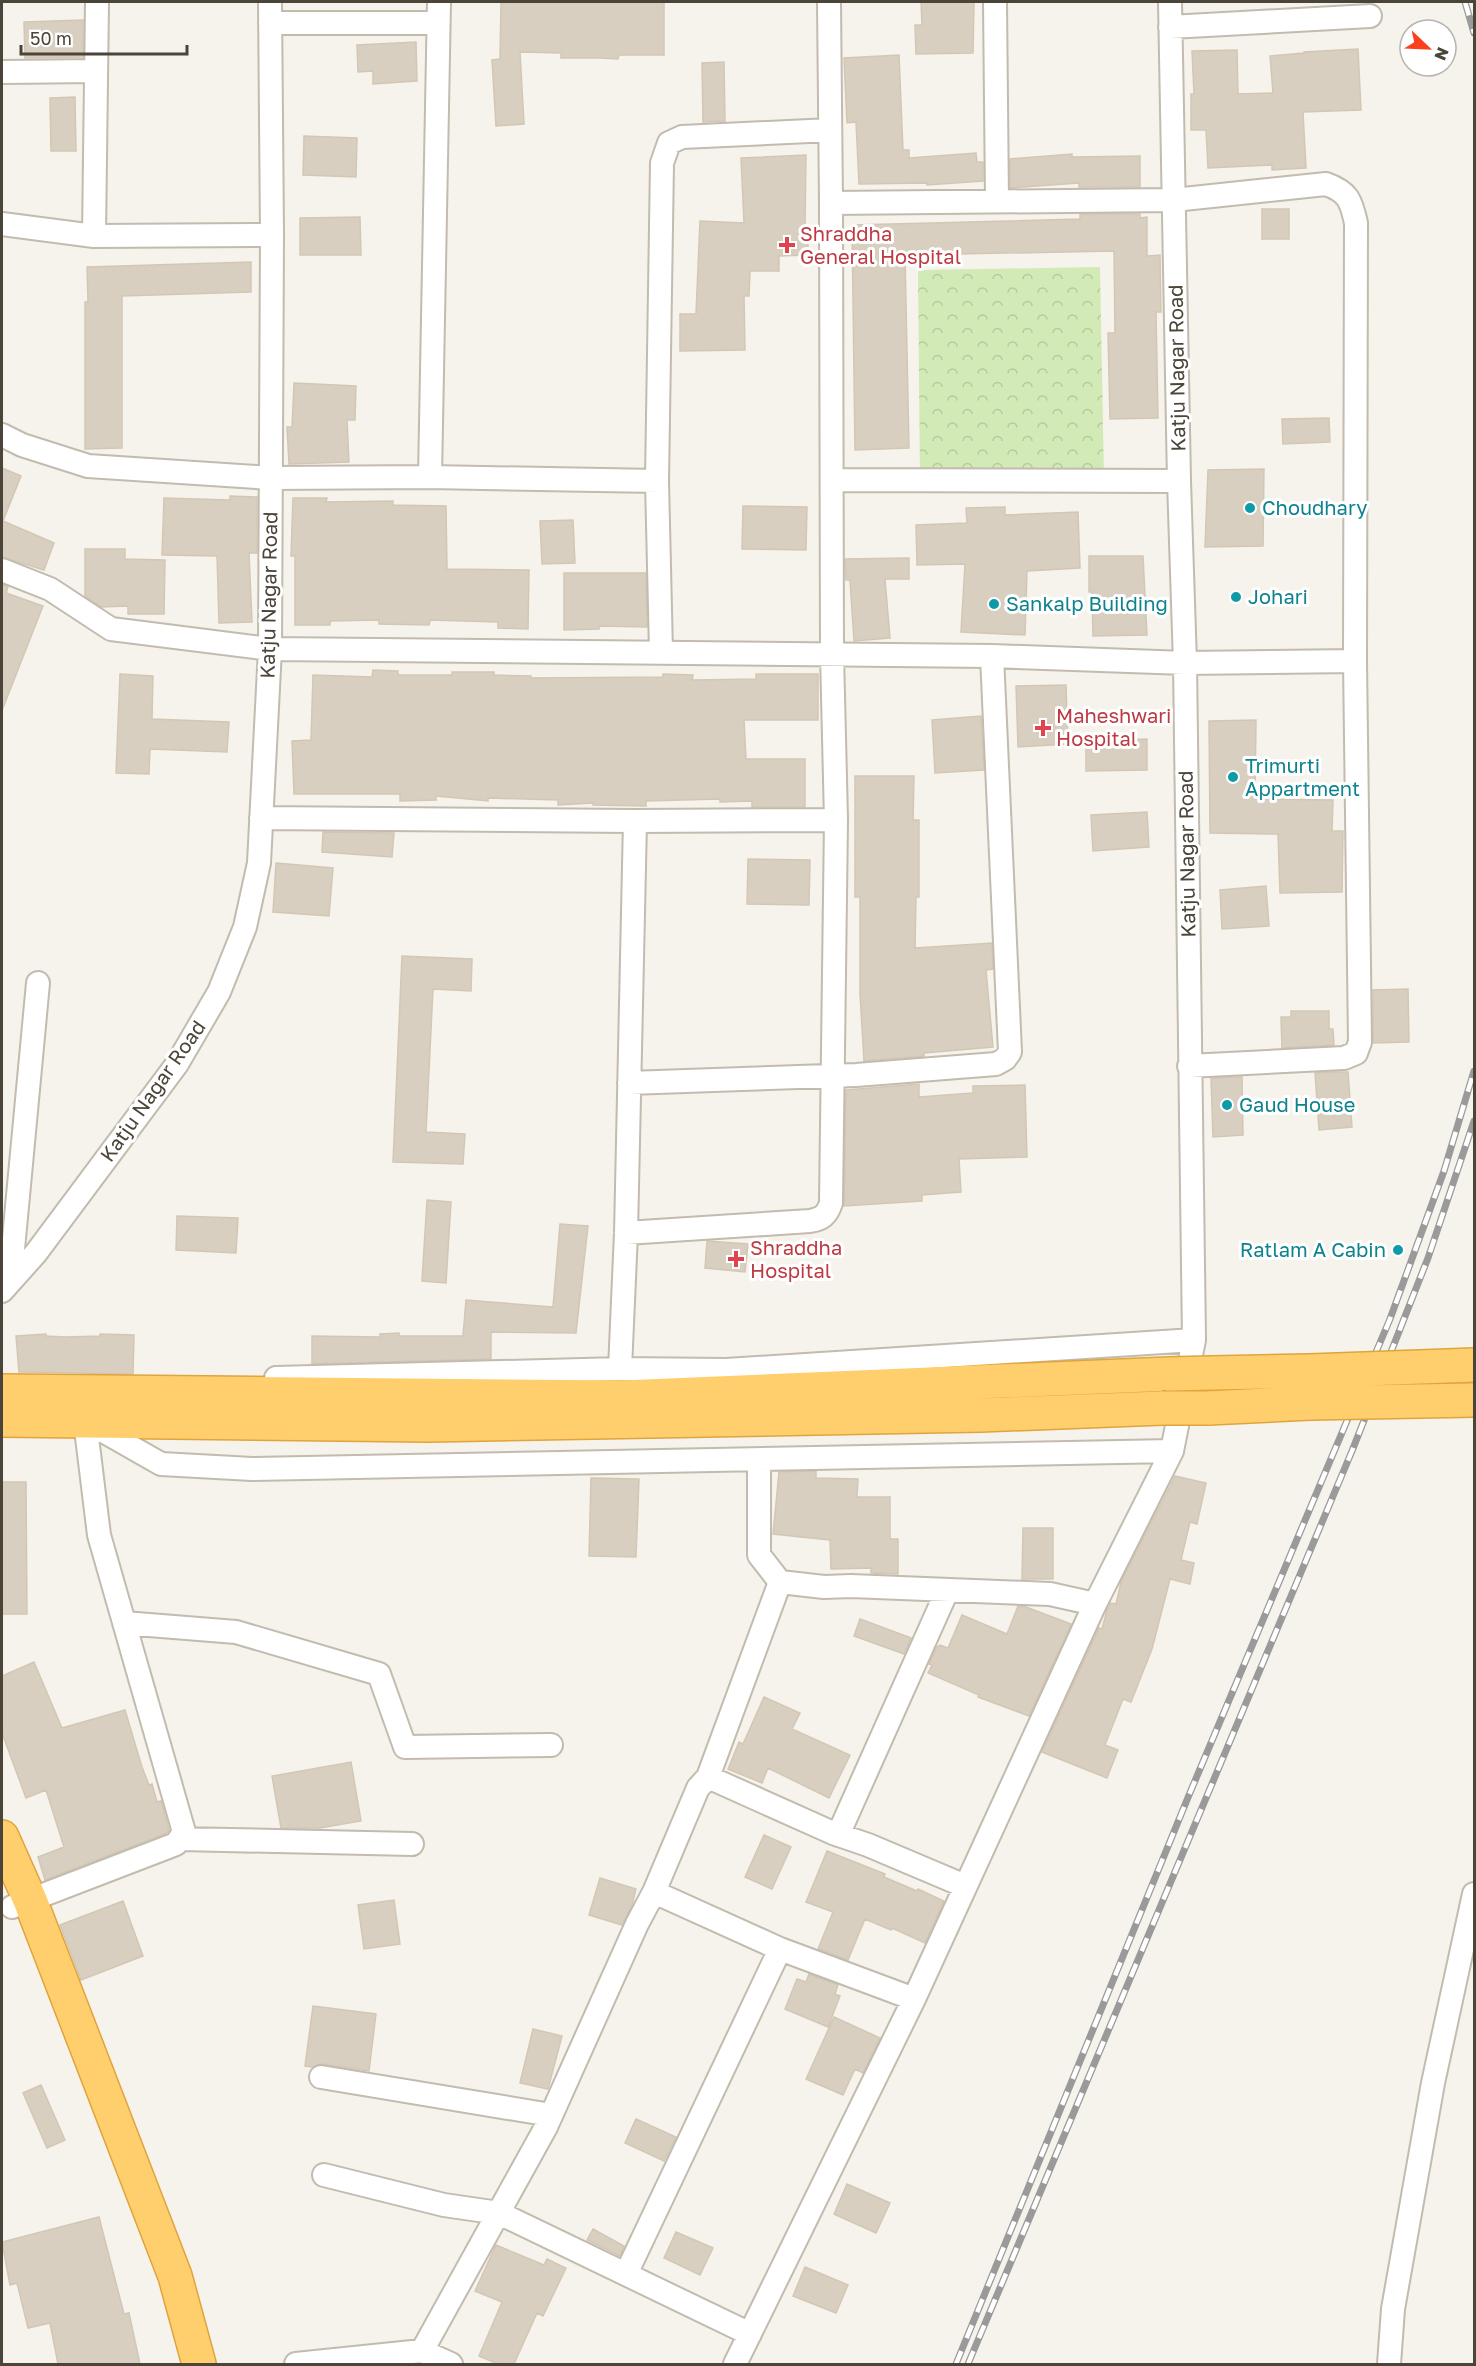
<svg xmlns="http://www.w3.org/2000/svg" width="1476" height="2366" font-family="'Golos Text',sans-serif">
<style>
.park{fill:url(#park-crowns)}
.building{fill:#d8cfc1;stroke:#d3c7b4;stroke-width:1.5}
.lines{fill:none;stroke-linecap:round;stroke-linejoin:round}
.minor-casing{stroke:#c2bbae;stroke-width:26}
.highway-casing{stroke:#e0a43c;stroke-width:36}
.minor{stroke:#fff;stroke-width:22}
.highway{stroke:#ffcf6e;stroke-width:33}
.rail-casing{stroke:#9a9a9a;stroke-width:7}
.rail{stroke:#fff;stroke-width:4.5;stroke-dasharray:14;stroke-linecap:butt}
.highway-bridge-casing{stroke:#e0a43c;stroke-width:36;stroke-linecap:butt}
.highway-bridge{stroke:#ffcf6e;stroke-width:33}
.health-dot{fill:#e0444e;stroke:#fff;stroke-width:2}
.culture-dot{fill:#0f9aa8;stroke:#fff;stroke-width:2}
.labels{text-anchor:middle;stroke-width:6;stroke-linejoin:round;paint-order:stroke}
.health-label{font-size:20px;fill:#be3a42;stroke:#fff;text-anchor:start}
.street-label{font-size:20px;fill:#4b4439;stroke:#fff}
.culture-label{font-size:20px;fill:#0d838f;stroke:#fff;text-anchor:start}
</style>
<defs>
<pattern id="park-crowns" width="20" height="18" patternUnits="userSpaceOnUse" patternTransform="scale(1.5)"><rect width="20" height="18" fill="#d2eab5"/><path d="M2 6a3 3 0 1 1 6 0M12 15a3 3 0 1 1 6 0" fill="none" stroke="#b6ca9c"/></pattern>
</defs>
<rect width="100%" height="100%" fill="#f6f3ec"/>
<path class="park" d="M1100,267L1104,479L920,486L918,270Z"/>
<path class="building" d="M501,2H664V55H619L618,59L600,58H561V53L520,52L524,124L496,126L492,60L500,59Z
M921,2H974L973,53L916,54L915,25H922Z
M83,20V57L25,58L24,22Z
M416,42L417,81L373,84V71L358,72L357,45Z
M1358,49L1361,110L1303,112L1306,168L1272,170V165L1208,168L1206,130H1191V94H1194L1192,51L1237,50L1238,94L1273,93L1270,56L1304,53V52Z
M899,55L903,150H909V158L976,153L977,162H983V181L927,185V183L859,184L856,122L847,123L844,58Z
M724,62L725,121L703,122L702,63Z
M75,97L76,151H51L50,98Z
M304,136L357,138L356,177L303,175Z
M1072,154V157L1140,156V187H1079V183L1010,188V159Z
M806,155L805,226H808V255L779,256V271H750L749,296H744L745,350L680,351V314H696L700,221L744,223L741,158Z
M1262,209H1289V239H1262Z
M1080,214H1140V218L1147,217V256L1160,255L1161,312H1156L1158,418L1110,419L1108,333H1115L1114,251L905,255L909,448L855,450L852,225L1080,219Z
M360,217L361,255H300V218Z
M251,262V292L122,296V448L85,449V302H88L87,267Z
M294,383L356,386L355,420H347L349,462L289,464L287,427H292Z
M1329,418L1330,442L1283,444L1282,419Z
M2,468L21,476L3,521L54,543L44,570L2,557Z
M1264,469L1263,546L1205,547L1208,470Z
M230,496L257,497V553H249L252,622L219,623L217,556L162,555L164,498L230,500Z
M293,498H327L326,502L393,501V505L446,506L447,569L529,570L528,629L498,628V622L430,620L429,625L379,624V620L330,621V625H295V556H291Z
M743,506L807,507L806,550L742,549Z
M1005,507V515L1078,512L1080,568L1027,571L1025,635L961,632L965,564L917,565L916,525L967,523L966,508Z
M573,520L575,563L542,564L540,521Z
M85,549H125V559L165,560L164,614H128V606L101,607L85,596Z
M1089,556H1143L1147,635L1093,636L1092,592H1089Z
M909,558V579H885L890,638L854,641L850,580H846L845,559Z
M564,573H646L647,627L599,626V629L564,630Z
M2,584L8,587L6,593L43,606L3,708L2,707Z
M373,670L398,671V675H452V672H494V675L531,676V678L663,677V674L693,675L692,680L756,679V674H818V720H744L746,759H805V807H752V801L720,802V799L646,801V806L593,805V803L558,805V800L488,798V801L436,796V800L400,801V794H294L292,741L311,740L313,675L372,677Z
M120,674L153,676L152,719L229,722L227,752L150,749L149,774L116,773Z
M1066,685L1068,744L1018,747L1016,686Z
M981,716L984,770L935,773L932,720Z
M1256,720L1255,799L1333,800L1332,831H1343L1342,892L1280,893L1278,834L1210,833L1209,721Z
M1147,739V770L1086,771V741Z
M855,776H914L913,820H919V897H916L915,948L992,943L993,969L986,970L993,1047L924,1053V1056L864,1061L860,994V897H855Z
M1147,812L1149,847L1093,851L1091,815Z
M323,832L394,833L392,857L322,852Z
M748,859L810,860L809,905L747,904Z
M276,863L333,868L329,916L273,912Z
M1266,886L1269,926L1222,929L1220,890Z
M402,956L472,959L471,991L433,989L426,1132L465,1134L463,1164L393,1162Z
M1408,989L1409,1042L1373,1043V990Z
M1291,1011H1329V1029H1333L1334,1045L1282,1048L1281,1017H1291Z
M1335,1072H1348L1352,1127L1319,1130L1315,1073Z
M1242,1077L1243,1135L1213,1137L1211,1078Z
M919,1084V1097L973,1093V1086L1025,1085L1027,1157L959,1159L961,1192L922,1195V1201L844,1206L846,1090Z
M427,1200L451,1202L446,1283L422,1281Z
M177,1216L238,1218L236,1253L176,1250Z
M560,1224L588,1226L576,1333L491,1332V1359L312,1364V1336L380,1337V1334L399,1333V1336H463L466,1300L553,1307Z
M707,1241L748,1244L745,1272L705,1268Z
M46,1334V1336L65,1337L100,1336V1334L134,1335L133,1374L19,1372L16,1336Z
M816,1471V1478L858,1479L857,1497H890V1539H898V1574L871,1573V1568L831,1569L830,1540L773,1534L779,1472Z
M1175,1476L1206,1483L1197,1524L1190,1522L1181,1560L1194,1563L1190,1584L1170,1579L1152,1649L1131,1702L1123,1699L1105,1745L1118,1750L1107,1778L1042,1752L1099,1628L1102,1629L1107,1610L1111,1603L1116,1604L1121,1582Z
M591,1478L639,1479L636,1557L589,1556Z
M2,1482H26L27,1614H2Z
M1023,1528H1053V1579H1022Z
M1018,1606L1026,1607L1071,1624L1029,1716L978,1697L979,1695L928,1673L932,1665L929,1664L937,1647L940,1645L948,1648L962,1615L1007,1634Z
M860,1619L911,1638L904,1654L854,1636Z
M34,1662L62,1728L125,1710L142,1767L149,1785L152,1784L157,1802L161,1801L169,1830L167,1833L45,1880L38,1857L64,1847L46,1790L26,1798L2,1733V1676Z
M764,1697L800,1713L792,1729L850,1755L829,1798L768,1768L762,1783L728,1769L739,1742L743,1744Z
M351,1762L361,1821L320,1828H281L272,1776Z
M764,1835L791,1847L772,1889L745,1877Z
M827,1851L885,1874L884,1877L917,1891L918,1889L944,1901L925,1943L892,1928L891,1930L865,1919L848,1960L818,1949L833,1912L806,1902Z
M600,1878L636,1889L632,1905L622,1925L589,1915Z
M394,1900L400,1944L364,1949L358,1905Z
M123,1901L143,1956L81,1980L60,1925Z
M809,1974L838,1985L835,1994L840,1996L828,2027L785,2009L797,1979L806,1982Z
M313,2006L376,2014L369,2071L323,2064L312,2067L305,2066Z
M834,2017L880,2038L863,2073L855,2069L843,2095L806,2079Z
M533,2029L562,2036L548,2089L520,2083Z
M41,2085L65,2140L47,2148L23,2093Z
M636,2119L676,2137L664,2161L625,2143Z
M847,2184L890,2203L876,2233L834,2214Z
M99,2217L124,2314L129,2313L140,2364H58L50,2323L28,2328L17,2283L10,2285L2,2242Z
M593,2229L624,2246L620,2256L587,2240Z
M676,2232L713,2248L700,2275L664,2258Z
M496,2245L544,2265L547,2259L566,2268L543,2316L537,2313L514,2364H498L479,2356L502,2302L475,2291Z
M805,2267L848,2285L836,2313L793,2296Z"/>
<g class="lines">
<g class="minor-casing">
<path id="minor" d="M270,2L272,235
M829,2L831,203
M995,2L997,201
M270,23H438
M1170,27L1370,16
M2,72L96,71
M2,224L94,236
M2,435L22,445L88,466L271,478L430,477L657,481
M430,477L439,2
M832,480L1179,481
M2,570L50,589L111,629L270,649L992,656L1185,663L1355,661
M661,652L657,481L662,163L669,143L682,137L830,130
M261,818L635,821L626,1233L620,1369
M635,821L836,820L832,654L831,203L1174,200L1326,184C1348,192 1351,200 1356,223L1355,661L1360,1042L1356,1053L1344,1058L1189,1066
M629,1083L856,1075L996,1064L1005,1059L1010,1052L992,656
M626,1233L810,1221C822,1219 827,1215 831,1203L836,820
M10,1281L38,983
M2,1291L36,1253L177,1064L219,992L245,927L259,863L270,649L272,235L94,236L97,2
M276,1378L620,1369L726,1370L1194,1340
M89,1423L161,1464L252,1469L1172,1451
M759,1461V1555L780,1582L824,1587L851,1586L1050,1594L1095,1604
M124,1623L236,1632L379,1674L405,1747L551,1745
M708,1777L780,1582
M838,1835L947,1591
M181,1839L412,1844
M654,1892L780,1949L914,1999
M12,1907L176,1844L184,1832L99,1535L85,1421
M321,2077L551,2115
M324,2175L444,2205L499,2213L750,2334
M626,2274L780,1949
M422,2351L546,2127L637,1924L654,1892L698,1788L708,1777L833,1833L868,1845L965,1886
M296,2364L422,2351L451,2364
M735,2364L914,1999L1095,1604L1172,1451L1194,1340L1185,663L1179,481L1170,2
M1389,2364L1393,2309L1433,2083L1474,1894"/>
</g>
<g class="highway-casing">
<path id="highway" d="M1213,1373L1310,1371
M2,1391L622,1397L1169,1374
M1208,1408L1310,1403
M2,1420L429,1425L981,1415L1162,1408
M2,1837L30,1900L175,2276L199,2364"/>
</g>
<use href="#minor" class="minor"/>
<use href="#highway" class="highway"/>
<g class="rail-casing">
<path id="rail" d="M1465,2L1474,33
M956,2364L1189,1795L1390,1319L1444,1171L1474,1071
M968,2364L1352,1451L1428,1258L1474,1121"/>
</g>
<use href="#rail" class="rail"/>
<g class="highway-bridge-casing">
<path id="highway-bridge" d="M1310,1371L1474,1365
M1169,1374L1213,1373
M1310,1403L1474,1400
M1162,1408H1208"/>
</g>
<use href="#highway-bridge" class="highway-bridge"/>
</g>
<g class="health-dot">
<path d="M784 236h6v6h6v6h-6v6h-6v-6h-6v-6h6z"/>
<path d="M1040 719h6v6h6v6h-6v6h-6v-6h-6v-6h6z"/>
<path d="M733 1250h6v6h6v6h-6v6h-6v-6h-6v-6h6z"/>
</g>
<g class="culture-dot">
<circle cx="1250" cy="508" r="6"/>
<circle cx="1236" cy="597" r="6"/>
<circle cx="994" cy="604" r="6"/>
<circle cx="1233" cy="777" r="6"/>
<circle cx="1227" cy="1105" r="6"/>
<circle cx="1398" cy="1250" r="6"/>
</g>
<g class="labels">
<g class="health-label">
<text x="800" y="241">Shraddha<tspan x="800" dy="23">General Hospital</tspan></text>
<text x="1056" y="723">Maheshwari<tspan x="1056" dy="23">Hospital</tspan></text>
<text x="750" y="1255">Shraddha<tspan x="750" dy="23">Hospital</tspan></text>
</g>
<g class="street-label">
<text transform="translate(1177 368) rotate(-91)" y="7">Katju Nagar Road</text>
<text transform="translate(269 595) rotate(-89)" y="7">Katju Nagar Road</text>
<text transform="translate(1187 854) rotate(-91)" y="7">Katju Nagar Road</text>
<text transform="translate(153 1091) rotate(-55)" y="7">Katju Nagar Road</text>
</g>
<g class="culture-label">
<text x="1262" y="515">Choudhary</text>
<text x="1248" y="604">Johari</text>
<text x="1006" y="611">Sankalp Building</text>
<text x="1245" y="773">Trimurti<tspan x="1245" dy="23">Appartment</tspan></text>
<text x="1239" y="1112">Gaud House</text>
<text x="1386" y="1257" text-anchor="end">Ratlam A Cabin</text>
</g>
</g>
<rect width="1476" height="2366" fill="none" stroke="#4b4439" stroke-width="6"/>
<g transform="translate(1428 48) rotate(113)"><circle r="28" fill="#ffffff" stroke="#b7b4b0" stroke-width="1.5"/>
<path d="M0-4.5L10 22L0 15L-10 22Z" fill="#fc3f1d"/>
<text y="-9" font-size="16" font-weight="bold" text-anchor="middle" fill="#4b4439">N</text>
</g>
<path d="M21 45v9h166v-9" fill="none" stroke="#4b4439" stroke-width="3"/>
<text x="30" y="45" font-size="18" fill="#4b4439" stroke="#ffffff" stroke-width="4.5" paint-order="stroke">50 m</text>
</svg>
